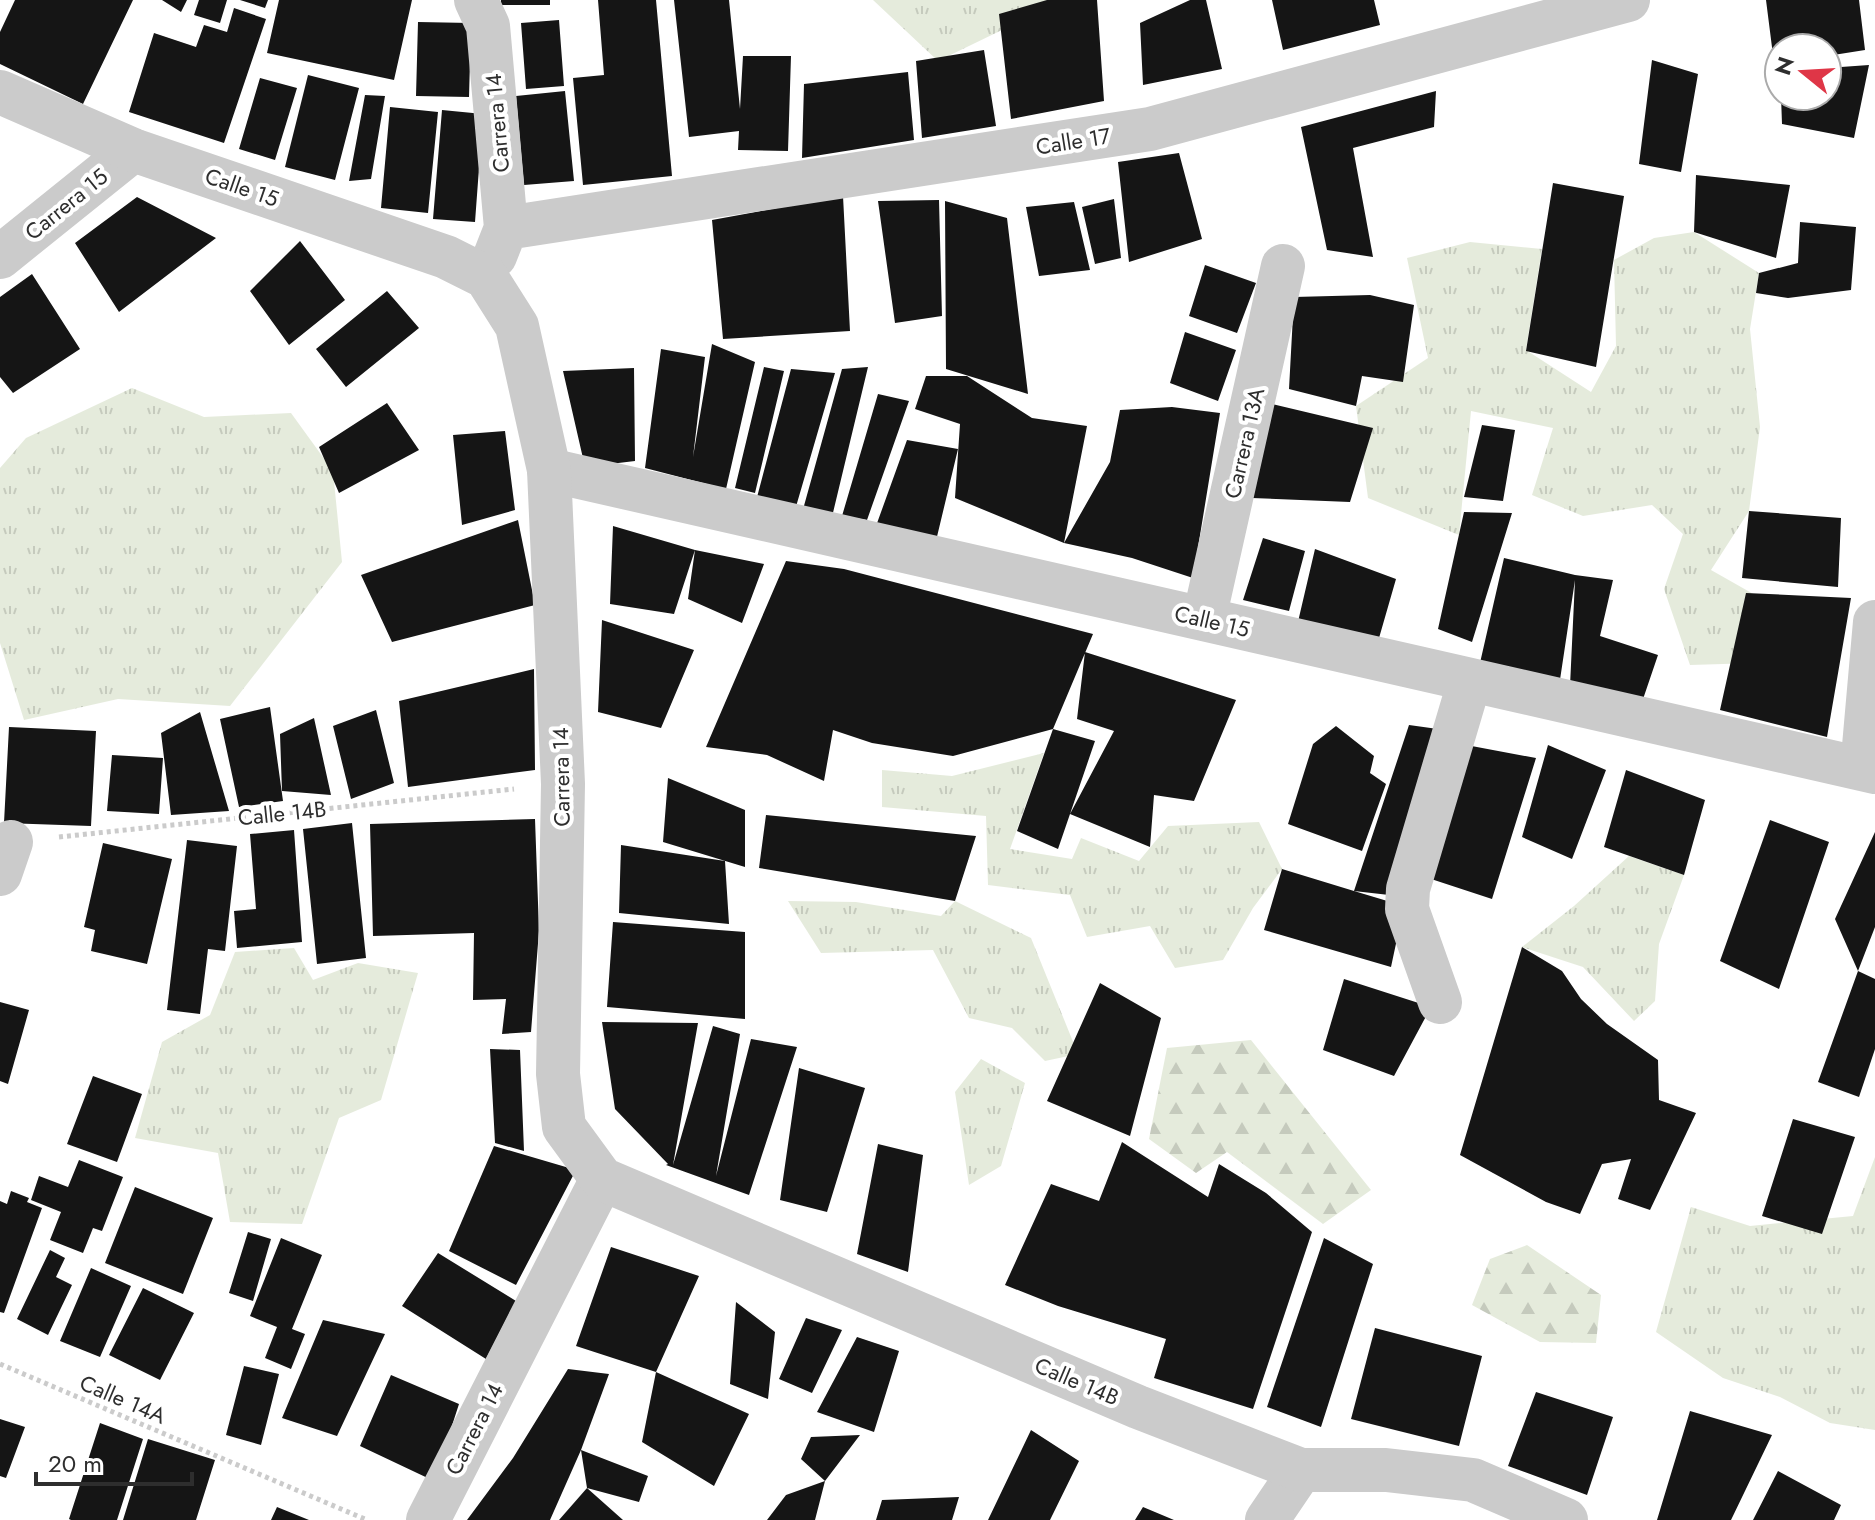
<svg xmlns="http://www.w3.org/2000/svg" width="1875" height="1520" font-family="Jost,sans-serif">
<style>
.forest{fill:url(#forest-firs)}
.park{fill:url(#park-tufts)}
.building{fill:#151515}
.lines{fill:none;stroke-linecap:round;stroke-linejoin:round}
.path{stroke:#cbcbcb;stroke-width:5;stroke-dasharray:4 4;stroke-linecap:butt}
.minor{stroke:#cbcbcb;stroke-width:44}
.tertiary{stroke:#cbcbcb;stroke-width:44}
.labels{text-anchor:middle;stroke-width:8;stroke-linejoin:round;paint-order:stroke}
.street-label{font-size:22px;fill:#2e2e2e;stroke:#fff}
</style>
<defs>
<pattern id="forest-firs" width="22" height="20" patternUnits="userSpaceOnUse" patternTransform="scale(2)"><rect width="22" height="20" fill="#e5ebdc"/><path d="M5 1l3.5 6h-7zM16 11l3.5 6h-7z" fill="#c5cabd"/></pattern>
<pattern id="park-tufts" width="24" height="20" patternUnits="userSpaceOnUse" patternTransform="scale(2)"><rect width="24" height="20" fill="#e5ebdc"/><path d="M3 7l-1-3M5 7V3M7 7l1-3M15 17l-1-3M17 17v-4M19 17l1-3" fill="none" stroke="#c5cabd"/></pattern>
</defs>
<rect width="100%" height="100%" fill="#fff"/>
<path class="forest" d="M1251,1040L1371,1190L1323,1224L1227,1152L1196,1173L1149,1139L1167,1048Z
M1527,1245L1601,1295L1596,1343L1540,1342L1472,1305L1490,1259Z"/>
<path class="park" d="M873,0H1064L938,61Z
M1694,232L1759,273L1750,329L1760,427L1749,511L1711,570L1771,604L1756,663L1690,665L1664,589L1683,534L1652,505L1583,516L1532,495L1553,428L1471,411L1459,535L1368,498L1356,406L1428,358L1407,258L1470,242L1542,249L1526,350L1591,392L1616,346L1614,260L1654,238Z
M132,388L204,417L291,413L333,471L342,562L230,706L118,699L24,720L0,643V468L26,438Z
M1044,753L1010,849L1072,859L1081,838L1139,861L1168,826L1259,822L1282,869L1253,908L1223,960L1175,968L1150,926L1087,937L1070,895L988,885L986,816L882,807V770L952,776Z
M1629,856L1684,875L1659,944L1655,1001L1634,1021L1583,967L1522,947L1574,906Z
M788,901L856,902L941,916L955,901L1031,938L1078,1054L1045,1061L1012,1028L969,1018L933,950L821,953Z
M294,948L313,980L358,963L418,973L381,1100L339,1118L302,1224L230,1222L218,1153L135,1138L162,1042L210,1015L235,952Z
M981,1059L1025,1083L1001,1166L969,1185L955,1092Z
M1875,1157V1430L1830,1423L1780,1397L1723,1378L1656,1332L1691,1207L1750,1226L1853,1216Z"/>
<path class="building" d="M15,0H133L83,104L0,64V32Z
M162,0H187L181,12Z
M199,0H227L220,23L194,15Z
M240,0H268L265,8Z
M279,0H412L394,80L267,53Z
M501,0H550V5H501Z
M598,0H656L672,176L583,185L573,78L604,75Z
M674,0H729L740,109L743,56H791L788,151L738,150L739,131L689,137Z
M1047,0H1097L1104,101L1011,119L999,14Z
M1190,0H1206L1222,69L1143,85L1140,23Z
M1272,0H1374L1380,25L1283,50Z
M1766,0H1859L1865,50L1827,56V48H1779V62L1774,63Z
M234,8L266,19L224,143L129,112L154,33L196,47L204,25L227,32Z
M559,20L564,86L526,89L521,23Z
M418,22L471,23L469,97L416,96Z
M984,50L996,126L922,138L916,61Z
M1652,60L1698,74L1681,172L1639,164Z
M1869,65L1854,138L1782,124L1781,96H1827V68Z
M908,72L914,140L802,158L804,84Z
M308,75L359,88L335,180L285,167Z
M260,78L297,88L275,160L239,149Z
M565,91L574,181L524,185L516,96Z
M1436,91L1434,127L1353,148L1373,257L1327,250L1301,127Z
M365,95L385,96L371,179L349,181Z
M390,107L438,112L428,213L381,208Z
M442,110L483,114L475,222L433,219Z
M1179,153L1202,239L1129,262L1118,162Z
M1696,175L1790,185L1776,258L1694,232Z
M1553,183L1624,196L1596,367L1526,351Z
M843,196L850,331L723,339L712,220Z
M137,197L216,238L119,312L75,243Z
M1114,199L1121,258L1095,264L1082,207Z
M939,200L942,316L895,323L878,201Z
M945,201L1007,218L1028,394L946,369Z
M1074,202L1090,270L1039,276L1026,207Z
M1800,222L1856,227L1851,290L1788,298L1756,293L1759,273L1798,263Z
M300,241L345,300L289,345L250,291Z
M1205,265L1256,283L1237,333L1189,316Z
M32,274L80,349L13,393L0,377V297Z
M387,291L419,328L346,387L316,349Z
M1370,295L1414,305L1403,382L1362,376L1356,406L1289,389L1294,297Z
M1185,332L1236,350L1218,401L1170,383Z
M712,344L755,362L726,489L645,468L661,349L705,357L693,457Z
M764,367L784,371L755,493L735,488Z
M868,367L831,521L802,513L842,369Z
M634,368L635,461L585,467L563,371Z
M791,369L835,373L795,510L756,501Z
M926,376H967L1032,418L1087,426L1064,543L1110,462L1120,410L1172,407L1220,413L1193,578L1132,558L1064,543L955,498L960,424L915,409Z
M878,394L909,401L867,520L842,516Z
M387,403L419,450L339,493L319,447Z
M1268,403L1373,428L1350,502L1252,498Z
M1482,425L1515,430L1503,501L1464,497Z
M505,431L515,510L462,525L453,435Z
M907,440L958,449L935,545L876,526Z
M1749,511L1841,518L1838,587L1742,578Z
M1464,512L1512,513L1472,642L1438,629Z
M518,520L535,605L392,642L361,575Z
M613,526L695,550L674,614L610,604Z
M1263,538L1305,551L1289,611L1243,600Z
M1315,549L1396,579L1377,645L1297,626Z
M695,550L764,564L742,623L688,599Z
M1504,558L1575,575L1613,580L1600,636L1658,655L1641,705L1570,686L1575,580L1558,693L1477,676Z
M786,561L844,569L1093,634L1053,729L953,756L872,743L833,730L824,781L767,755L706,747Z
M1746,593L1851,598L1827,737L1720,710Z
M602,620L694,650L661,728L598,712Z
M1085,652L1236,700L1194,801L1154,795L1150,847L1070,814L1058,849L1017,831L1053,729L1095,741L1070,814L1114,731L1077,719Z
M534,669L535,770L408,787L399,701Z
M270,707L283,801L239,807L220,719Z
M376,710L394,783L351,799L333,726Z
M200,712L229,811L171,815L161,733Z
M314,718L331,795L282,791L280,734Z
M1409,725L1445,730L1398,896L1354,891L1404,906L1391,967L1264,930L1282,869L1354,891Z
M1336,726L1374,756L1370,773L1386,784L1362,851L1288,824L1313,744Z
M9,727L96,731L91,826L4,823Z
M1461,744L1536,758L1492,899L1425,877Z
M1548,745L1606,770L1572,859L1522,837Z
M112,755L163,758L159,814L107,811Z
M1626,770L1705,800L1684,875L1604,847Z
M668,778L745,810V867L663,842Z
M766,815L976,836L955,901L759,868Z
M535,819L539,931L531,1032L502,1034L506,999L473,1000L474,933L373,936L370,824Z
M1770,820L1829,842L1779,989L1720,961Z
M352,823L366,958L317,964L303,829Z
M294,830L302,942L237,948L234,911L256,909L250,834Z
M1875,832V927L1858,971L1835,919Z
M187,840L237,846L225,951L208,949L200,1014L167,1010Z
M103,843L172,859L147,964L91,951L95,930L84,927Z
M621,845L725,861L729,924L619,913Z
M613,922L745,932V1019L607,1007Z
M1522,947L1562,971L1581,999L1607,1024L1658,1060L1659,1100L1696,1113L1650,1210L1618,1199L1631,1159L1602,1164L1580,1214L1546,1202L1460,1155Z
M1858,971L1875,979V1049L1859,1097L1818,1082Z
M1344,979L1431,1007L1394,1076L1323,1050Z
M1100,983L1161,1018L1130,1136L1047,1101Z
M0,1002L29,1010L8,1084L0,1081Z
M602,1022L698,1023L673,1165L713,1026L740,1034L716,1176L751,1039L797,1047L749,1195L666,1165L668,1164L615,1109Z
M490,1049L520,1050L524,1151L495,1143Z
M799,1068L865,1088L827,1212L780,1200Z
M93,1076L142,1094L117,1162L67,1144Z
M1793,1119L1855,1137L1822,1234L1762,1216Z
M1122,1142L1208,1197L1219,1164L1266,1193L1312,1232L1253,1409L1154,1378L1166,1339L1058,1306L1005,1285L1051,1184L1099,1201Z
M878,1144L923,1155L908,1272L857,1254Z
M494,1146L576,1170L516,1285L449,1251Z
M79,1160L123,1177L102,1231L93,1228L83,1253L50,1240L61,1212L31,1200L39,1176L68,1187Z
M135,1187L213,1218L183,1294L105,1263Z
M11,1191L29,1198L27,1202L42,1208L4,1313L0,1312V1201L7,1204Z
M248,1232L271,1239L253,1301L229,1293Z
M281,1238L322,1255L292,1329L305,1334L291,1369L265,1358L277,1327L250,1316Z
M1324,1238L1373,1264L1321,1427L1267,1407Z
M611,1247L699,1276L656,1372L576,1346Z
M50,1250L65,1258L56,1277L72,1285L48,1335L17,1319Z
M438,1253L516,1301L486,1359L402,1306Z
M91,1268L131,1286L100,1357L60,1341Z
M143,1288L194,1313L160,1380L109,1355Z
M736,1302L775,1332L768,1399L730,1384Z
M806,1318L842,1330L812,1393L779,1379Z
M323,1320L385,1334L337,1436L282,1418Z
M1375,1328L1482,1356L1459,1446L1351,1419Z
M857,1337L899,1351L874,1432L817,1412Z
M244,1366L279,1374L261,1445L226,1435Z
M568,1369L609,1374L581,1450L648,1476L639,1502L587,1488L581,1450L550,1520H467L513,1458Z
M656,1372L749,1414L714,1486L642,1442Z
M391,1375L459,1404L434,1481L360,1446Z
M1536,1392L1613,1417L1587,1495L1508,1466Z
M1690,1411L1772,1435L1731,1520H1657Z
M0,1419L25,1427L6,1478L0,1476Z
M100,1423L143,1439L117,1520H71L69,1519Z
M1031,1430L1079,1461L1050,1520H988Z
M860,1435L825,1481L801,1459L811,1437Z
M148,1439L215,1460L196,1520H123Z
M1778,1471L1841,1505L1834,1520H1753Z
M825,1481L815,1520H767L786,1495Z
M587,1488L623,1520H559Z
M959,1497L952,1520H876L882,1500Z
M277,1507L309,1520H271Z
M1143,1507L1174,1520H1135Z"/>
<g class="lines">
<path class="path" d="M59,837L514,789
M0,1364L367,1520"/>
<path class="minor" d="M476,0L488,26L506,228L495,256
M506,228L1150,129L1628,0
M0,257L133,150
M549,470L1875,772
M1204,619L1283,266
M1862,769L1875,622
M0,874L11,842
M1440,1002L1407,909L1408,889L1470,680
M428,1520L602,1179
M1267,1520L1301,1470"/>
<path class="tertiary" d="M0,92L133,150L446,257L486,277L517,326L549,470L563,784L558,1074L564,1127L602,1179L1138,1407L1301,1470H1386L1473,1480L1566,1520"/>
</g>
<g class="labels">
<g class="street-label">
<text transform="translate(497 123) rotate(-95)" y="8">Carrera 14</text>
<text transform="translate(1073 141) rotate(-9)" y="8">Calle 17</text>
<text transform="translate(242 187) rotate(19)" y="8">Calle 15</text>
<text transform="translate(66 204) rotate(-39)" y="8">Carrera 15</text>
<text transform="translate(1244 443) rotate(-77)" y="8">Carrera 13A</text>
<text transform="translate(1212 621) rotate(13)" y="8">Calle 15</text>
<text transform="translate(561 777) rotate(-91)" y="8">Carrera 14</text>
<text transform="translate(282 813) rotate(-6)" y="8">Calle 14B</text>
<text transform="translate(1077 1381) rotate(23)" y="8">Calle 14B</text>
<text transform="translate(123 1399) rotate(23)" y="8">Calle 14A</text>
<text transform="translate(474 1429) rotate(-63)" y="8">Carrera 14</text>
</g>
</g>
<g transform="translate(1803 72) rotate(288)"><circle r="38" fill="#ffffff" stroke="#ababab" stroke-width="2"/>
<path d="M0-6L14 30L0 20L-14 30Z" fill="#df3647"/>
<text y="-12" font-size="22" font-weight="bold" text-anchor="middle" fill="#2e2e2e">N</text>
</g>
<path d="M36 1472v12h156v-12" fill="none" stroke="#2e2e2e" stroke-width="4"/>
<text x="48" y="1472" font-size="24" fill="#2e2e2e" stroke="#ffffff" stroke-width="6" paint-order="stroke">20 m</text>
</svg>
